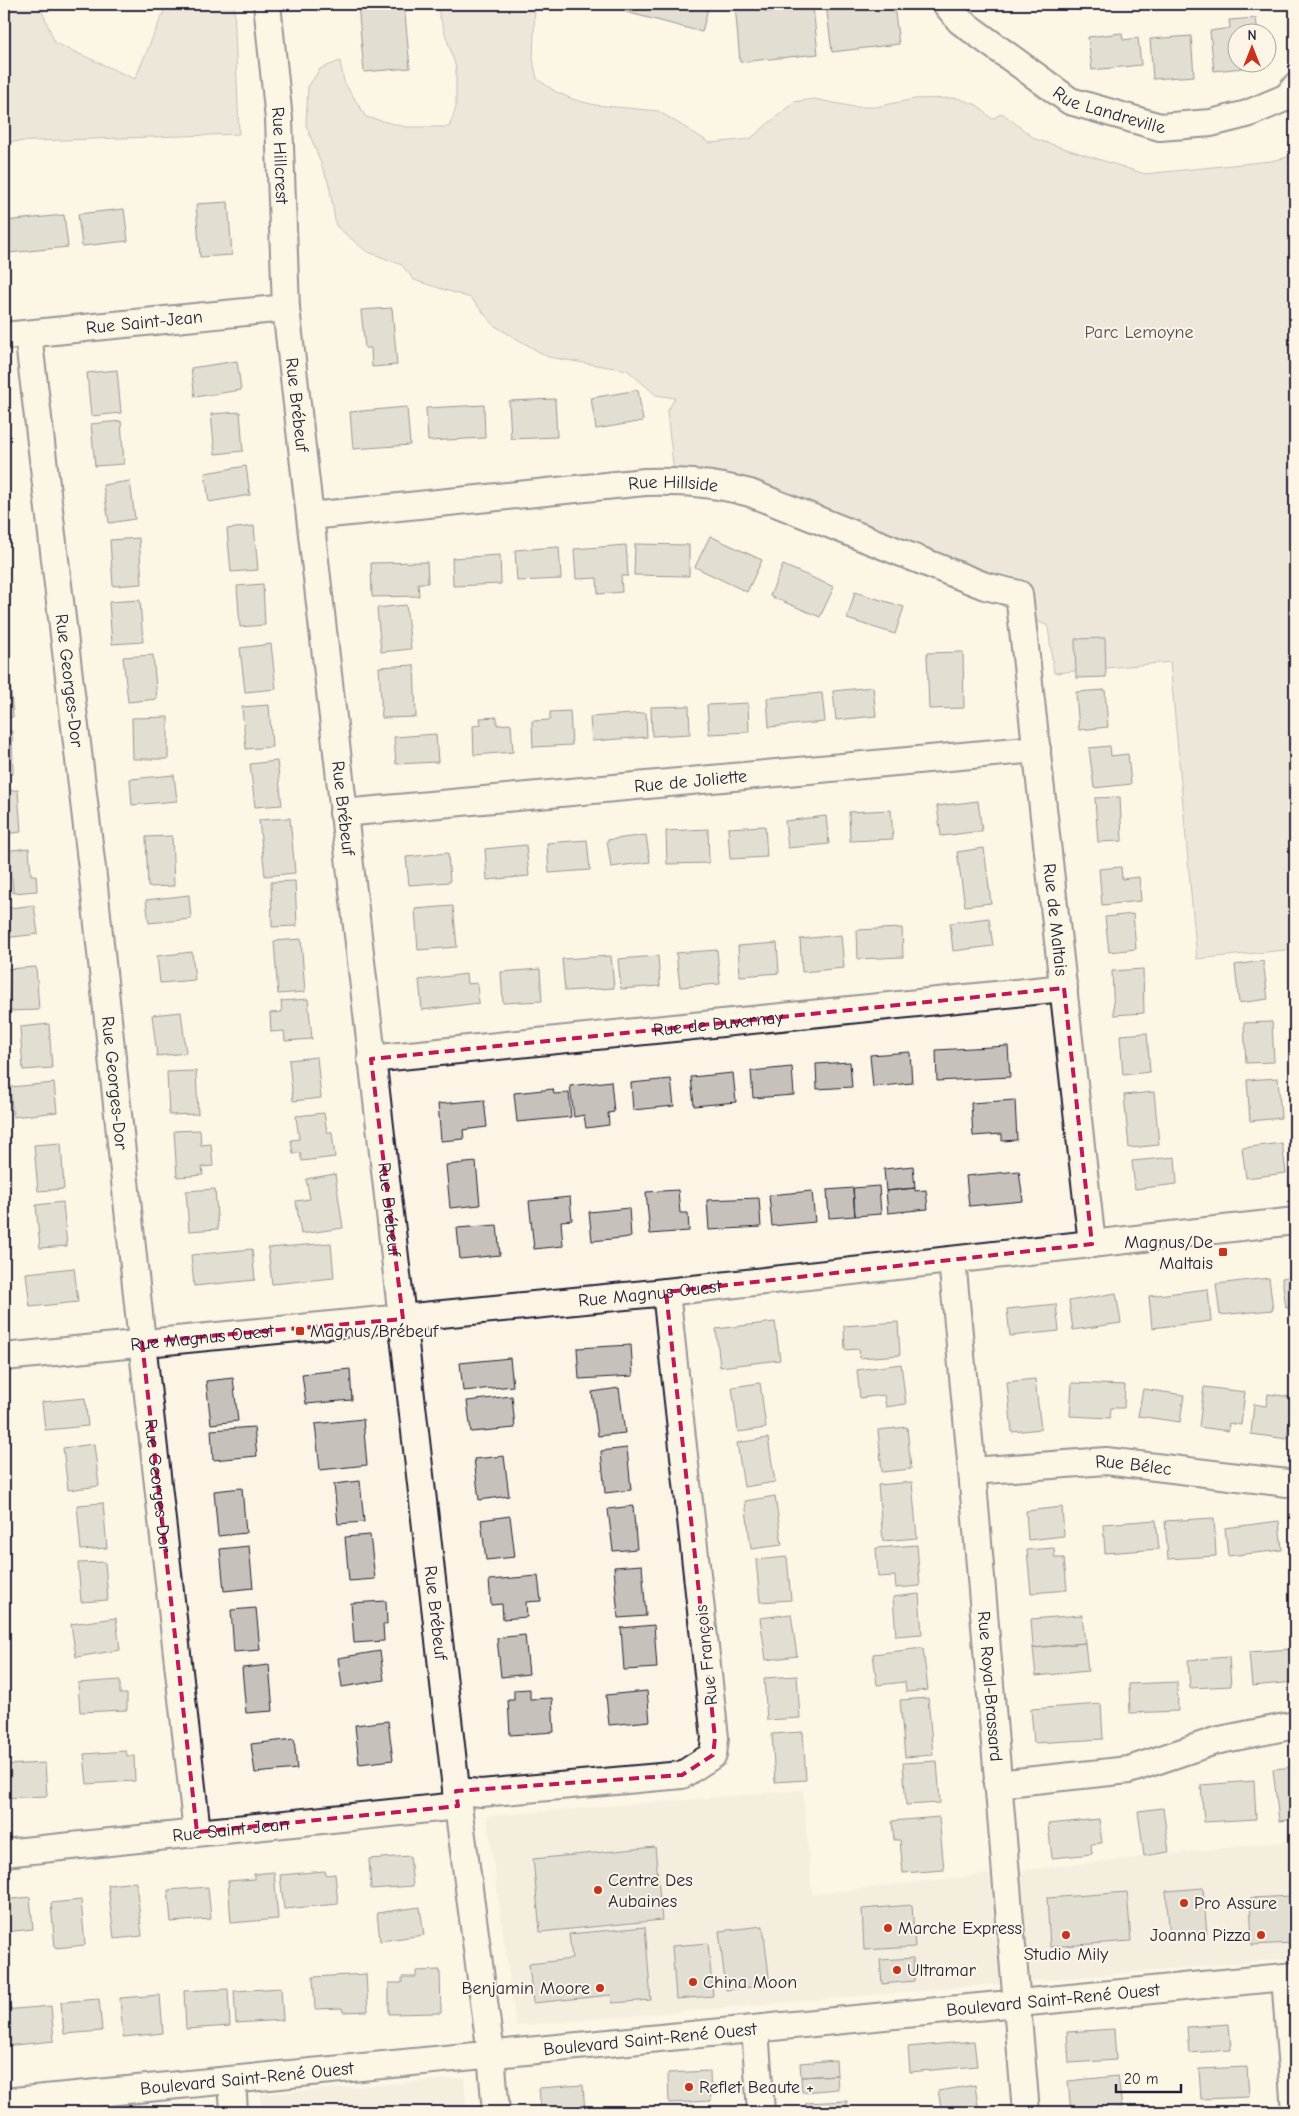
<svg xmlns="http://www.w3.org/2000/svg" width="1299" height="2116" font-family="'Comic Neue',sans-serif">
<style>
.built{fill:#ece5d8}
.green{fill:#dcd6cc;stroke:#7f7c84}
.building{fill:#c6c1bb;stroke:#22223b}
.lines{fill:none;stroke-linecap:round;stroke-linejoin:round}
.minor-casing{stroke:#22223b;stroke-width:30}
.minor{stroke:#fcf5e5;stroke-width:26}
.marked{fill:none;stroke:#c2185b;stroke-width:4;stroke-dasharray:10 6;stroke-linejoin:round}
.poi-dot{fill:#c8321e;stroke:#fcf5e5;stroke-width:2}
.labels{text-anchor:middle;stroke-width:4;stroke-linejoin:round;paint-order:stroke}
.street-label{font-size:18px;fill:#22223b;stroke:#fcf5e5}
.park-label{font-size:18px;fill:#504f5f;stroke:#fcf5e5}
.poi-label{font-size:18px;fill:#22223b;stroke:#fcf5e5;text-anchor:start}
</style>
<rect width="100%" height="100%" fill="#fcf5e5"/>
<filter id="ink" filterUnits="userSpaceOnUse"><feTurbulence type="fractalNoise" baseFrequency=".02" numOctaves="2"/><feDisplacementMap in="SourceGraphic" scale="10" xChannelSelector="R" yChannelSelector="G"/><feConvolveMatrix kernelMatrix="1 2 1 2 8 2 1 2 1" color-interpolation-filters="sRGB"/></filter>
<g filter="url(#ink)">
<path class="built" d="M803,1790L812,1894L1295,1840V1958L516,2026L487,1816Z
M464,2078L467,2112H262L260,2094Z"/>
<path class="green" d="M4,4H39L55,43L135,79L167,4H234L239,134L4,142Z
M436,4H535L533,60L537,79L556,92L575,100L595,105L658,111L710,143L750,139L794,102L814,99L854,107H875L915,99L957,98L977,105L992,119L1002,113L1035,139L1145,174L1271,161L1292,156L1295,152V949L1197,959L1170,662L1054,673L1048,626L750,493L675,481L667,412L675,398L656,395L627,370L548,357L495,326L471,298L414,280L402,265L366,251L336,226L329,184L306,125L308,87L320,69L340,61L344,82L366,117L406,127H449L456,108V68Z"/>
<path class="building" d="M358,4H404L410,68L364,72Z
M629,4H709L702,32L626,12Z
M735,4H765V12L813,7L818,54L740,62Z
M826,4H865V8L894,5L899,44L832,52Z
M1256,18L1258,32H1236V62H1261L1262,66L1214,71L1210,31L1230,28L1229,20Z
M1122,33L1123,40L1138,38L1141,65L1092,70L1088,37Z
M1191,36L1194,76L1153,79L1150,39Z
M228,202L232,255L200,257L196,204Z
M124,209L128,241L82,246L78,214Z
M64,215L68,247L8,253L4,221Z
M392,308L397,365L372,367L371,348H365L361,310Z
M237,361L241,390L195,397L191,368Z
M117,370L121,413L91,416L87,373Z
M638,390L643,421L596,429L591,398Z
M555,399L557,437L511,439L509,401Z
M484,405L485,438L428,441L426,408Z
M407,407L410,445L353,449L350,412Z
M240,412L243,451L215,454L211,414Z
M121,421L124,464L95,466L91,424Z
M246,466L250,495L209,502L205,473Z
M130,481L135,519L109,523L103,485Z
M254,526L258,570L231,572L227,529Z
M710,536L762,560L747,592L695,567Z
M139,538L142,584L113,586L110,540Z
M635,544L689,545V576L634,575Z
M626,545L628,576H621L622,592L598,594L597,578L576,579L574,549Z
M559,547L561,579L517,581L515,550Z
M500,555L501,584L453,586L452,558Z
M427,562L428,583H418L419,596L372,597L371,563Z
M783,565L834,587L820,617L770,596Z
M263,584L265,625L240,627L237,586Z
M855,592L904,607L895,634L847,619Z
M140,600L143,642L112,644L109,602Z
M406,605L411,649L381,652L377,608Z
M4,613H7L10,652H4Z
M1105,638L1106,677L1076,678L1075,639Z
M271,644L276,689L245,692L240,648Z
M963,652L964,708L929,709L927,653Z
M153,655L157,699L128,702L123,657Z
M414,665L416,717L382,718L379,667Z
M9,670L13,717H4V671Z
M873,687L876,716L836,720L833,691Z
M1105,690L1108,727L1079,730L1076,692Z
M822,693L825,722L769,727L767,698Z
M748,703L749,732L709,734L707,705Z
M269,705L272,747L246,749L242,707Z
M689,706L690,734L652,736L651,707Z
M570,711L572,745L533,747L532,721L550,720V712Z
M646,713L647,737L592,741L590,717Z
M168,717V759H133L132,718Z
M497,717V725L511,724L513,752L474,755L473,726L481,725L480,718Z
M4,731H12L13,774H4Z
M436,734L438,762L396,764L394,737Z
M1110,746L1111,756L1128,754L1131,784L1094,788L1089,748Z
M277,761L282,805L255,807L250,764Z
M174,775L177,801L132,805L130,779Z
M18,790L21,832L4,834V791Z
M1120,797L1122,841L1098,842L1095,798Z
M978,801L982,831L941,836L937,806Z
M891,810L893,839L850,841L849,812Z
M826,816L829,844L788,848L785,821Z
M290,818L295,873L265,876L259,820Z
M765,826L767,857L730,859L728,828Z
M708,829L709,863L667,864L666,831Z
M646,835L650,862L611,867L607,840Z
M172,836L174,886L148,887L146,837Z
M587,840L590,870L549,873L547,843Z
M526,845L529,876L487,880L485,849Z
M29,848L31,875H36L37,891L13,893L12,877L4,878V851Z
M984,848L991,903L965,906L957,852Z
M448,853L450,882L409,885L406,857Z
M1121,867L1122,879L1139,877L1141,901L1102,905L1099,869Z
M295,881L297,926L272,927L271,882Z
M189,895L191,919L149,923L146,900Z
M34,905L38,934L4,938V909Z
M453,906L457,947L418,950L415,909Z
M1133,914L1136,949L1109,952L1105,917Z
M989,918L993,946L953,951L950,923Z
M902,928L903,957L858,959L857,930Z
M841,935L844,968L802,972L800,939Z
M301,939L305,992L278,994L274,941Z
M777,943L779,973L740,976L738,946Z
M717,950L720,984L680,987L676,953Z
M192,952L195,980L160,983L157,956Z
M611,956L614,988L565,991L562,959Z
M658,956L660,986L621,989L618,959Z
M1263,961L1268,999L1239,1003L1235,965Z
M36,967L39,1010L9,1011L6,969Z
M540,969L542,1001L503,1003L501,972Z
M1143,969L1144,1013L1114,1015L1112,971Z
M466,974L467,984L477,983L479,1003L422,1010L419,980Z
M308,999L312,1039L285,1041L284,1031L271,1032L270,1013L282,1012L281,1001Z
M181,1012L186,1053L157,1056L152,1015Z
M1272,1022L1274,1062L1246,1063L1244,1023Z
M49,1024L52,1068L23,1070L20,1027Z
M1147,1033L1150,1072L1123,1075L1120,1035Z
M1008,1046L1010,1077L937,1081L936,1050Z
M910,1052L912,1083L873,1087L870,1055Z
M317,1057L321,1098L293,1101L289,1060Z
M850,1062L852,1087L817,1089L816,1064Z
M792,1067L794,1095L753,1098L751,1071Z
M196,1071L198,1114L169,1115L167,1072Z
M733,1073L736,1102L694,1106L691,1077Z
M1278,1078L1281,1118L1250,1121L1247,1080Z
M671,1079L674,1106L633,1110L631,1083Z
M611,1081L614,1112L608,1113L609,1125L586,1128L584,1115L574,1117L570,1086Z
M54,1083L57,1112L13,1117L10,1087Z
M553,1089L554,1094L569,1093L571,1117L517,1122L514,1093Z
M1154,1092L1159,1145L1129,1148L1124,1095Z
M484,1100L487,1127L463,1130L464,1139L441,1141L438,1104Z
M1015,1100L1017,1140L1002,1141V1134L973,1136L971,1103Z
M324,1113L327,1132H332L335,1157L302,1161L300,1153L293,1154L291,1140L299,1139L296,1116Z
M200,1130L201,1145L211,1144L213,1166L202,1167L203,1175L177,1177L174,1131Z
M61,1143L64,1189L38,1191L34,1145Z
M1282,1143L1286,1173L1246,1178L1242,1148Z
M1175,1157L1177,1184L1135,1189L1132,1161Z
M476,1162L480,1205L450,1208L446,1165Z
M913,1166L915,1188L886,1191L884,1169Z
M1019,1171L1023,1201L969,1206L966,1176Z
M335,1174L343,1228L301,1234L296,1201L310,1199L306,1179Z
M879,1186L881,1214L855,1216L853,1188Z
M853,1188L855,1216L829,1218L827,1190Z
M915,1188V1191L926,1190L928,1209L888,1213L886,1191Z
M215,1189L218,1229L189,1231L186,1191Z
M678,1190L680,1213H688L689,1231L650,1234L646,1192Z
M812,1191L815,1222L772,1226L769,1195Z
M570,1197L572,1220L561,1221L563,1246L534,1249L529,1201Z
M759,1198L761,1227L709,1230L707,1200Z
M63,1202L67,1246L40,1248L36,1205Z
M629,1208L631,1237L592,1241L589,1212Z
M497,1225L500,1255L460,1259L457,1228Z
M331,1243L334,1278L272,1284L268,1248Z
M252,1249L255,1280L194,1286L191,1255Z
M74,1268L78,1302L30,1307L26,1273Z
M1295,1276V1307L1286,1308L1282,1278Z
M1269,1278L1273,1310L1220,1315L1216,1284Z
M1208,1289L1211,1321L1152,1328L1149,1296Z
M1116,1293L1121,1323L1073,1330L1069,1301Z
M1056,1304L1059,1331L1010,1336L1007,1309Z
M775,1322L780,1360L720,1367L716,1329Z
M898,1322L900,1355L860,1358L859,1349L845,1350L844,1326Z
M631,1345L633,1376L579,1379L577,1348Z
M510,1358L513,1386L463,1391L460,1363Z
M901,1364L906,1404L886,1407L884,1395L860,1398L857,1370Z
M350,1369L352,1400L306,1404L302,1374Z
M233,1378L238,1421L211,1424L206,1381Z
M1035,1379L1041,1429L1012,1432L1007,1382Z
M760,1383L766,1428L738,1432L732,1387Z
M1072,1383L1125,1385L1124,1408H1111L1110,1418L1070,1416Z
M1204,1387L1245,1392L1241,1425L1229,1423L1228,1431L1199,1427Z
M619,1388L625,1433L598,1436L592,1392Z
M1143,1389L1184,1395L1180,1422L1138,1416Z
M1268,1394L1292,1397L1287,1439L1251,1434L1254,1404L1266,1406Z
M512,1396L515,1428L471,1432L467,1401Z
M85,1398L88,1426L45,1430L42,1402Z
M363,1419L367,1465L320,1470L315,1424Z
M254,1427L257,1456L213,1460L211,1430Z
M907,1427L911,1469L882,1472L878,1430Z
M768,1438L775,1482L744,1487L737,1443Z
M94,1444L99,1486L68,1490L63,1448Z
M627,1448L631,1490L605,1493L601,1451Z
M504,1456L509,1496L479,1500L474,1459Z
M360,1481L364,1522L338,1524L334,1484Z
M912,1482L917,1538L883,1541L878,1485Z
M242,1488L246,1533L218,1536L214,1491Z
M775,1496L782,1545L751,1549L745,1501Z
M103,1503L107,1548L81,1550L77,1505Z
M633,1506L637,1549L613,1551L608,1509Z
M1062,1507L1064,1536L1028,1540L1026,1511Z
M510,1516L515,1557L486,1560L481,1520Z
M1214,1518L1216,1556L1168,1559L1165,1521Z
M1156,1520L1159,1549L1105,1553L1103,1524Z
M1279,1521L1282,1550L1228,1556L1225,1528Z
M370,1535L375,1579L349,1581L345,1537Z
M1292,1539H1295V1591Z
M917,1545L920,1586L896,1588L895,1576L878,1577L876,1548Z
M249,1546L253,1588L224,1591L220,1549Z
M1054,1548L1055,1558H1064L1067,1590L1031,1593L1027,1550Z
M787,1557L791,1600L760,1602L756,1560Z
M105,1562L108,1600L81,1602L78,1563Z
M642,1565L646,1616L618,1618L614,1567Z
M538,1576L541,1601L526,1602L527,1617L503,1619L502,1604L491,1605L489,1580Z
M919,1594L922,1634L896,1636L893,1597Z
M386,1601L387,1624H383L384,1641L354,1643L351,1603Z
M256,1608L260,1650L234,1652L231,1610Z
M791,1614L797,1656L766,1660L760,1618Z
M1082,1615L1085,1643L1033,1648L1031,1619Z
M116,1618L120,1650L76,1657L71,1624Z
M654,1625L657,1668L624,1670L621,1628Z
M525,1635L529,1674L501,1677L497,1638Z
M1085,1643L1088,1671L1036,1676L1033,1648Z
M923,1648L928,1690L906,1692L905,1682L877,1685L873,1654Z
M1291,1649L1294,1682L1252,1686L1249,1652Z
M380,1651L384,1680L342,1687L338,1658Z
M1229,1657L1231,1686L1190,1688L1188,1660Z
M269,1665L273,1711L246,1713L242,1668Z
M797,1676L800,1718L767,1720L764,1678Z
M120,1680V1694H127V1710L80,1712L78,1683Z
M1177,1682L1178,1711L1130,1713L1129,1684Z
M530,1689V1699L552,1698L554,1732L510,1735L508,1700H514V1690Z
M4,1690H8L11,1734H4Z
M647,1691L650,1721L609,1725L606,1695Z
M928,1698L933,1755L905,1757L900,1700Z
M1101,1704L1103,1739L1034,1743L1031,1709Z
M388,1721L393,1760L359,1764L355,1725Z
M803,1732L806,1780L775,1782L772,1734Z
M294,1739L297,1769L255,1773L251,1744Z
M126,1751L127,1756H134L135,1781L87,1784L84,1754Z
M937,1761L940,1803L906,1805L903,1763Z
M45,1763L47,1796L4,1798V1765Z
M1295,1767V1819L1279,1821L1273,1769Z
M1254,1781L1256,1819L1204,1822L1201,1785Z
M1163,1808L1169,1852L1144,1856L1138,1811Z
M939,1817L944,1870L903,1873L900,1840H894L892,1821Z
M1099,1819L1102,1843L1091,1844L1092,1854L1052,1858L1048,1824Z
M655,1847L662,1920L540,1932L533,1859Z
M410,1856L413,1886L371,1889L369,1859Z
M325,1871L326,1875L335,1874L338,1904L284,1909L280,1875Z
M274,1872L278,1919L231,1923L228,1881L254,1879V1874Z
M136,1882L142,1936L114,1939L108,1885Z
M208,1887L211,1919L171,1922L168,1890Z
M1203,1888L1207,1934L1170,1937L1166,1891Z
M1127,1892L1131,1941L1050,1947L1047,1898Z
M1291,1896L1293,1943L1252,1945L1250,1898Z
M30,1897L33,1929L4,1932V1900Z
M81,1900L85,1945L55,1948L51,1903Z
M912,1905L915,1947L864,1950L862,1909Z
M420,1907L424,1935L380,1941L377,1913Z
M763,1926L770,1985L726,1990L719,1931Z
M645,1927L651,2000L612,2003L611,1995L533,2003L529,1964L572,1959L569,1934Z
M708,1943L713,1996L676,1999L672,1946Z
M913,1958L914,1981L882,1984L880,1960Z
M440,1970L441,2013L389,2014V1983H402V1977H416V1971Z
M366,1974L368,2011L343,2012L342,2008L315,2009L313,1977Z
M281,1988L283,2020L236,2023L234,1991Z
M228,1989L230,2026L186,2029L184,1991Z
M160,1995L163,2033L123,2037L120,1998Z
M99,1999L102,2031L64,2034L61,2002Z
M51,2006L54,2041L4,2046V2010Z
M1229,2024L1231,2050L1189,2053L1187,2027Z
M1114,2029L1116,2060L1069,2063L1067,2032Z
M974,2041L977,2066L910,2072L908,2047Z
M836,2060L837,2075L801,2077L800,2063Z
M1247,2067L1249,2097L1201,2099L1199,2069Z
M710,2071L711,2101L669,2103L668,2073Z
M837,2075L838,2089L802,2092L801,2077Z
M1118,2076L1122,2108L1071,2112L1068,2081Z
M583,2085L585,2112H541L539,2088Z
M975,2085L979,2112H942L938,2091Z
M847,2101V2112H806V2103Z
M1246,2107V2112H1213L1212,2109Z
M713,2108L714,2112H677V2110Z"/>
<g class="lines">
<g class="minor-casing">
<g id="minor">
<path id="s1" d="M267,4L279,120L286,308L458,1806L491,2054L496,2112"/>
<path id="s2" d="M946,4L960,21L1070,101L1160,127L1211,123L1247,114L1287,97L1295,87"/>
<path id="s3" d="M28,334L93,877L142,1342L197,1832"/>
<path id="s4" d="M4,336L286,308"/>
<path id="s5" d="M310,516L645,482C683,481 713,483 750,493L985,586L1019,594L1092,1244"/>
<path id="s6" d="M343,813L1037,749"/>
<path id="s7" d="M371,1059L1064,988"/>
<path id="s8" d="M952,1260L972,1471L1026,2112"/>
<path id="s9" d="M4,1357L666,1292L1295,1221"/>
<path id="s10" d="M972,1471L1106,1461L1295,1484"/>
<path d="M997,1784L1129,1770L1215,1741L1295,1725"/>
<path d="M456,1791L481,1793L682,1775L713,1755L715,1738L666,1292"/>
<path id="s11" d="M4,1853L458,1806"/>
<path d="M1285,1977L1295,2112"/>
<path d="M755,2029L761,2112"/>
<path d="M232,2080L234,2112"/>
<path id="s12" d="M4,2102L1295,1976"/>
</g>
</g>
<use href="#minor" class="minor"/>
</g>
</g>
<path d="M0 0H1299V2116H0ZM1064,988L1092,1244L666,1292L715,1738L713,1755L682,1775L456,1791L458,1806L197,1832L142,1342L403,1319L371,1059Z" fill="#fcf5e5" fill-opacity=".55" fill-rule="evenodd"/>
<path class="marked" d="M1064,988L1092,1244L666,1292L715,1738L713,1755L682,1775L456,1791L458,1806L197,1832L142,1342L403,1319L371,1059Z"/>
<g class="poi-dot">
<rect x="1218" y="1247" width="10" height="10" rx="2.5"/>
<rect x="295" y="1326" width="10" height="10" rx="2.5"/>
<circle cx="598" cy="1890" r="5"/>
<circle cx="1184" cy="1903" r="5"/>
<circle cx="888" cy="1928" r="5"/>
<circle cx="1066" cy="1935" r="5"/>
<circle cx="1261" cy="1935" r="5"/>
<circle cx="897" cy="1970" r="5"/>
<circle cx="693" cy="1982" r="5"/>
<circle cx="600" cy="1988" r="5"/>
<circle cx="689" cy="2087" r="5"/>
</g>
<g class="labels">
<g class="street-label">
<text dy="6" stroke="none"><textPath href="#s2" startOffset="198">Rue Landreville</textPath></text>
<text dy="6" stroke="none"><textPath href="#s1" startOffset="152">Rue Hillcrest</textPath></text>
<text dy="6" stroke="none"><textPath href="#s4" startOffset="141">Rue Saint-Jean</textPath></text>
<text dy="6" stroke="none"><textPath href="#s1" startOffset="402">Rue Brébeuf</textPath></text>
<text dy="6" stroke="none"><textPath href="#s5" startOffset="365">Rue Hillside</textPath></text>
<text dy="6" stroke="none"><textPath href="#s3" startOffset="349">Rue Georges-Dor</textPath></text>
<text dy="6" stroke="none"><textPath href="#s6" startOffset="349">Rue de Joliette</textPath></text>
<text dy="6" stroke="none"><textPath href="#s1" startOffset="808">Rue Brébeuf</textPath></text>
<text dy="6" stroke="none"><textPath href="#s5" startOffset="1058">Rue de Maltais</textPath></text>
<text dy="6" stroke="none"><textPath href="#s7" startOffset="349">Rue de Duvernay</textPath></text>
<text dy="6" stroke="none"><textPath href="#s3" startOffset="754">Rue Georges-Dor</textPath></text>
<text dy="6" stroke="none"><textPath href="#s1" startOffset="1212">Rue Brébeuf</textPath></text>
<text dy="6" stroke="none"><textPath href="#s9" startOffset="649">Rue Magnus Ouest</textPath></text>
<text dy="6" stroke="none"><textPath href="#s9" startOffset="199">Rue Magnus Ouest</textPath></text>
<text dy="6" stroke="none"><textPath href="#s10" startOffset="162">Rue Bélec</textPath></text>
<text dy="6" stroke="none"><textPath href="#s3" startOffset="1159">Rue Georges-Dor</textPath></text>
<text dy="6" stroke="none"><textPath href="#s1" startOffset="1618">Rue Brébeuf</textPath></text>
<text transform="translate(706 1655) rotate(-96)" y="6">Rue François</text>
<text dy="6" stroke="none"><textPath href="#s8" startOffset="428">Rue Royal-Brassard</textPath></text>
<text dy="6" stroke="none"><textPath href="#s11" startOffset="228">Rue Saint-Jean</textPath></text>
<text dy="6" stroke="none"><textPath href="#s12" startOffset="1054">Boulevard Saint-René Ouest</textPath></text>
<text dy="6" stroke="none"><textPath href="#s12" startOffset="649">Boulevard Saint-René Ouest</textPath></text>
<text dy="6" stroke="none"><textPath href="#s12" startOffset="244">Boulevard Saint-René Ouest</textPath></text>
</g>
<g class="park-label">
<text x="1139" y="338">Parc Lemoyne</text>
</g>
<g class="poi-label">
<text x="1213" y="1248" text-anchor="end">Magnus/De<tspan x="1213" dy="21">Maltais</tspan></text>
<text x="310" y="1337">Magnus/Brébeuf</text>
<text x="608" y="1886">Centre Des<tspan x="608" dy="21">Aubaines</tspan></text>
<text x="1194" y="1909">Pro Assure</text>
<text x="898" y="1934">Marche Express</text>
<text x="1251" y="1941" text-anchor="end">Joanna Pizza</text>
<text x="1066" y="1960" text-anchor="middle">Studio Mily</text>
<text x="907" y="1976">Ultramar</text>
<text x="703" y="1988">China Moon</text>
<text x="590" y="1994" text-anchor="end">Benjamin Moore</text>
<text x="699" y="2093">Reflet Beaute +</text>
</g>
</g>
<rect width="1299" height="2116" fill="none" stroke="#fcf5e5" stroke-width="20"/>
<rect x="10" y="10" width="1279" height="2096" fill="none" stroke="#22223b" stroke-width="2" filter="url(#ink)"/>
<g transform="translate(1252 48)"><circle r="24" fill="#fcf5e5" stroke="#a5a1a1"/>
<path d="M0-4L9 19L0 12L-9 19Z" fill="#c8321e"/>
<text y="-8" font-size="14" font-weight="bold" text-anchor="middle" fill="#22223b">N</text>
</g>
<path d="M1116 2084v8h65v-8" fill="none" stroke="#22223b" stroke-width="2.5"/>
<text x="1124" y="2084" font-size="15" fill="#22223b" stroke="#fcf5e5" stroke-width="4" paint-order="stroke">20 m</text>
</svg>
